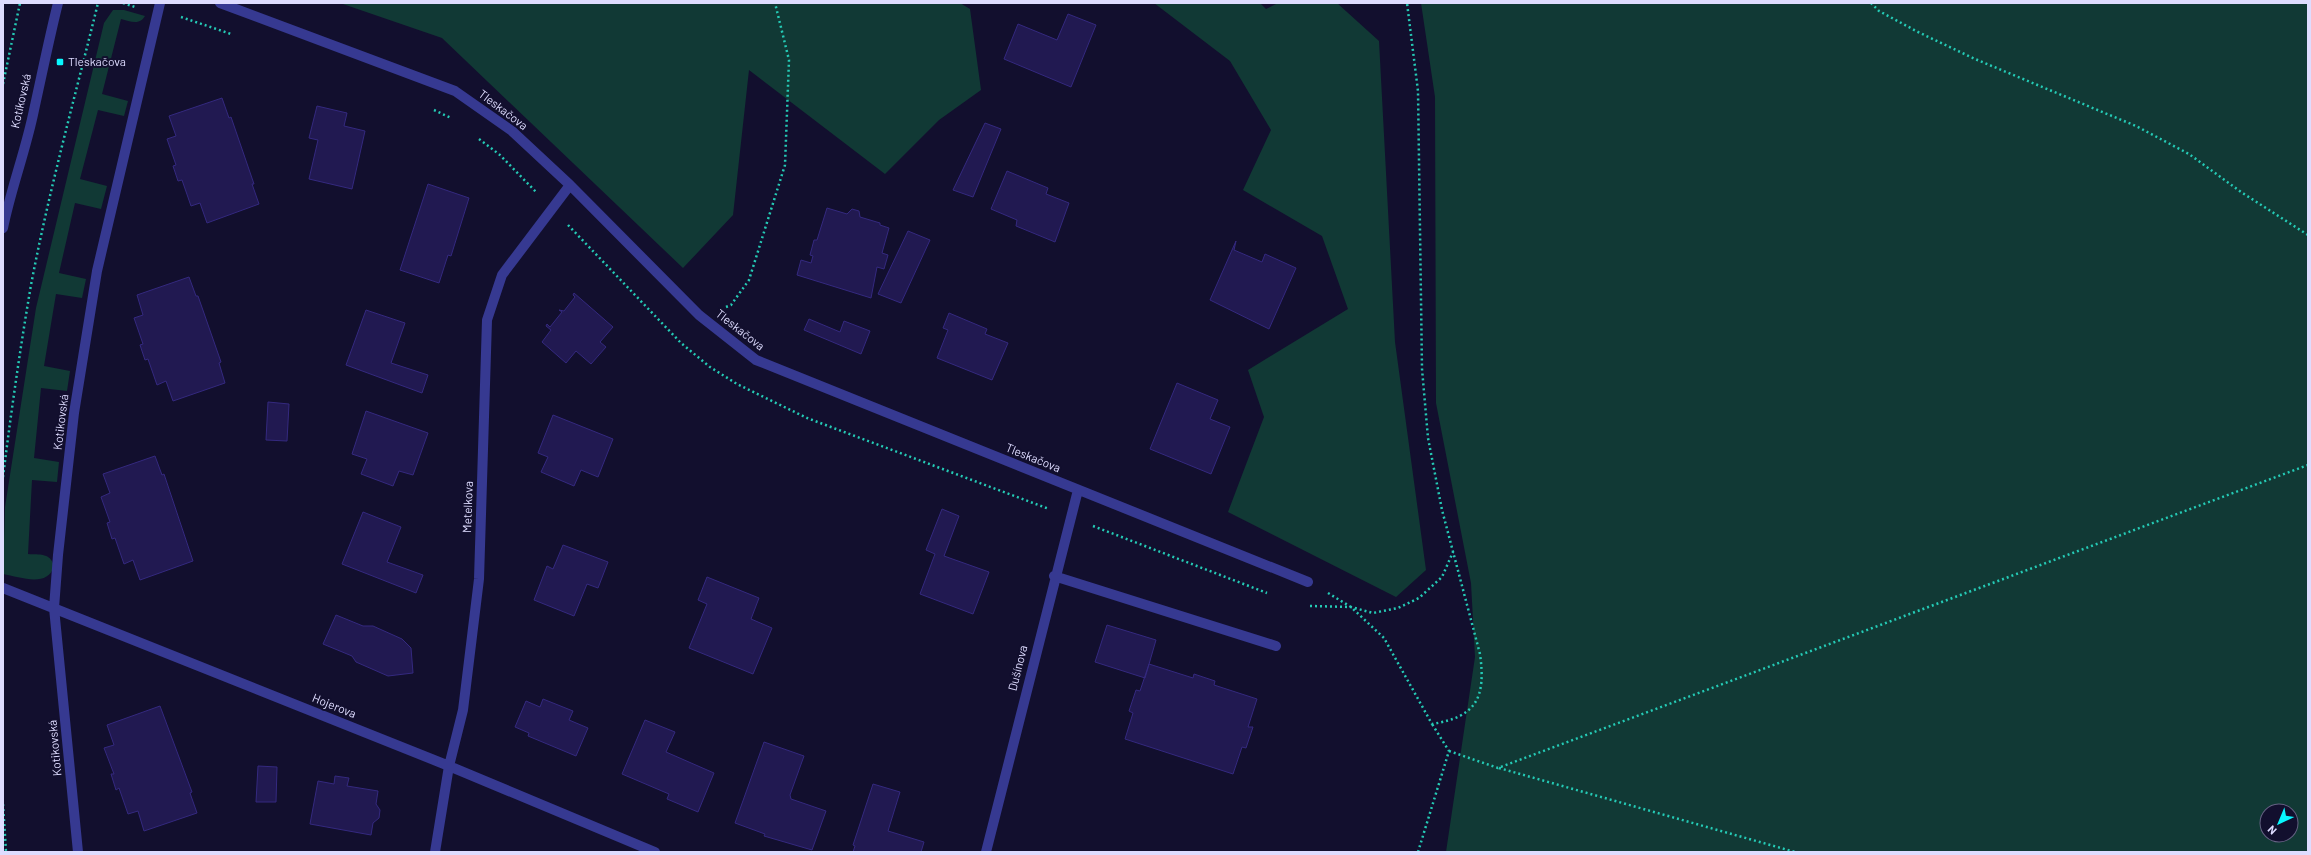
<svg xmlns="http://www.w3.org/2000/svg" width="2311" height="855" font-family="Barlow,sans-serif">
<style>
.green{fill:#113935;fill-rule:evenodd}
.building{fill:#211951;stroke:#34297f}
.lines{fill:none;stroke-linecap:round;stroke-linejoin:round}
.path{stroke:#25cab5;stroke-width:2.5;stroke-dasharray:2 3;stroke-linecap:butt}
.minor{stroke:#363991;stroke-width:10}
.poi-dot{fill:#08f7ff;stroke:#120f2e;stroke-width:1.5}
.labels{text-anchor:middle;stroke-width:4;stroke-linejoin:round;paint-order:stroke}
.poi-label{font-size:12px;fill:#dedcff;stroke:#120f2e;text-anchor:start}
.street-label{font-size:12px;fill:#dedcff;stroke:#120f2e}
</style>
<rect width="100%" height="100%" fill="#120f2e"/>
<path class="green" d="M340,3H960L970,9L981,90L939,120L885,174L749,70L733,215L683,268L442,38Z
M1154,3H1260L1266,9L1278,3H1337L1379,41L1395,342L1426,570L1396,597L1228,512L1264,417L1248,370L1348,309L1322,236L1243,190L1271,130L1230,61Z
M1421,3H2308V852H1446L1475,657L1471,583L1436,403L1435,97ZM2267,811H2291V835H2267Z
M113,10H124L145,16C139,26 130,21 121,19L102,94L128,101L124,116L98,110L80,179L107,186L101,209L75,203L59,273L86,279L82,298L56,294L44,366L70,371L67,391L41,388L34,458L59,462L57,482L32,480L28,554C39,555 50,552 54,566C48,588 20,577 3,574L5,507L36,308L104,23Z"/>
<path class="building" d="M1068,14L1096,25L1071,87L1004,59L1018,24L1057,40Z
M222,98L229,118L231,117L254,184H252L259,204L207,223L200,203L191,206L182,180L178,181L173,166L176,165L167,139L176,136L169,116Z
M317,106L347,113L344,126L365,131L352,189L309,179L318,140L309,138Z
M985,123L1001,129L973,197L953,190Z
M1007,171L1048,188L1046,194L1069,203L1055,242L1016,226L1017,220L991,209Z
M428,184L469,198L451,256L448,255L439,283L400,270Z
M827,208L847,214L852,209L859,211L860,217L880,223V225L889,228L882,253L888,255L884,269L877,267L871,298L797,275L801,260L811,263L813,256L810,255L814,240H817Z
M908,231L930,240L901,303L878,294Z
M1236,241L1234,250L1262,262L1265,254L1296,268L1269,329L1210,300Z
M189,277L196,296H198L221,362L219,363L225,383L173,401L166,381L157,385L148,359L145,360L140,345L143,344L134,318L143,315L137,295Z
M574,293L613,327L600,342L606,347L591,364L576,351L566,363L542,342L551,330L546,326L547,324L550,327L562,312L559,310L564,311L575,297L573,295Z
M366,310L405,323L391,363L428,375L422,393L346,365Z
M949,313L987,329L985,334L1008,343L992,380L937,358L948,330L943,328Z
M809,319L840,332L844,321L870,331L861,354L804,330Z
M1177,383L1218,400L1210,419L1230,427L1211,474L1150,449Z
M268,402L289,404L287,441L266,440Z
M366,411L428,433L413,475L399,471L393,486L361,474L367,459L352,454Z
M553,415L613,439L598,477L581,470L574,486L541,472L548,457L538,453Z
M155,456L162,475L164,474L193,561L140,580L133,560L124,564L115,538L112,539L107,523L110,522L101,497L110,493L103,474Z
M942,509L959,516L944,556L989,572L973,614L920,594L935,554L926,550Z
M363,512L401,527L387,562L423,575L416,593L342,564Z
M563,545L608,562L598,588L587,584L574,616L534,600L547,566L553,569Z
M707,577L759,598L751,619L772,628L753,674L689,648L707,604L698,600Z
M336,615L363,626H373L402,639L411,648L413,673L388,676L356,662L352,656L323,644Z
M1107,625L1156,640L1145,678L1095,662Z
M1149,664L1193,678L1194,674L1215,681L1214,685L1257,699L1248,727H1253L1246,748L1242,747L1233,774L1125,739L1133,713L1129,711L1136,690L1140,691Z
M543,699L573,711L569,720L588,728L576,756L528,736L529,733L515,727L526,701L540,707Z
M160,706L192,792L190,793L197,813L144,831L138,811L128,814L119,788L116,790L111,774H114L104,748L114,745L107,725Z
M645,720L675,732L666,752L714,773L698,812L667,799L669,794L622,774Z
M764,742L804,756L790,795L791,799L826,811L812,850L764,836L765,834L735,823Z
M258,766L277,767L276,802H256Z
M335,776L349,778L347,786L378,791L376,804L380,810L379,818L373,823L371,835L310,824L318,781L334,784Z
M873,784L900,792L888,831L924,842L921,852H853L855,846L853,845Z"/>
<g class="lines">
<path class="path" d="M123,3L135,7
M1871,3L1879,11L1918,32L1975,59L2136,126L2189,154L2241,192L2308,235
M181,17L231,34
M3,84L20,3
M434,110L451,118
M479,139L500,155L537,193
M568,225L681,343L710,367L737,384L807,418L1049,509
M726,307L731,305L749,280L785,165L789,60L775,3
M3,477C11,413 20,349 31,285C49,190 75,97 98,3
M1093,526L1267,593
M1328,593L1351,607L1384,638L1432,724C1477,717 1486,697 1480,654L1442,510L1428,438L1422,369L1418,91L1407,3
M1310,606L1351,607L1373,613L1398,608L1419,598L1442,577L1453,552
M1449,751L1498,768L2308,465
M1499,768L1795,852
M3,804L6,852
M1418,852L1449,751L1432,724"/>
<path class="minor" d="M220,3L455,91L512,131L570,185L699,315L756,360L1308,582
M3,228C11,188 26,150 34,110C42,74 49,39 58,3
M1054,576L1276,646
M3,588L449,766L655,852
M78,852L54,608L58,555L74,413L97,271L160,3
M435,852L449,766L463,710L479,579L487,320L502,275L570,185
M986,852L1078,490"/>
</g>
<rect class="poi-dot" x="56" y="58" width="8" height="8" rx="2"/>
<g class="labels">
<g class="poi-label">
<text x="68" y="66">Tleskačova</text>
</g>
<g class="street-label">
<text transform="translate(21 101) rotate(-77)" y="4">Kotíkovská</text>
<text transform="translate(503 110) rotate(37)" y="4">Tleskačova</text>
<text transform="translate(740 330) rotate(38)" y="4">Tleskačova</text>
<text transform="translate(61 422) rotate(-83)" y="4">Kotikovská</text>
<text transform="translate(1033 458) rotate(22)" y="4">Tleskačova</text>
<text transform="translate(468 507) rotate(-88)" y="4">Metelkova</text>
<text transform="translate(1018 668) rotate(-76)" y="4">Dušínova</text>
<text transform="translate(334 706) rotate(22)" y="4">Hojerova</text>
<text transform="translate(55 748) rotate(-95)" y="4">Kotikovská</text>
</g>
</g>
<rect width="2311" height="855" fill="none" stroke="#dedcff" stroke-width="8"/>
<g transform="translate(2279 823) rotate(224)"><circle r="19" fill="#120f2e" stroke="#646182"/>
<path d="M0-3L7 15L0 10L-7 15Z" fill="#08f7ff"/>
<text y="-6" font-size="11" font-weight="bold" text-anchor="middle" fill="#dedcff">N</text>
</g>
</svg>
